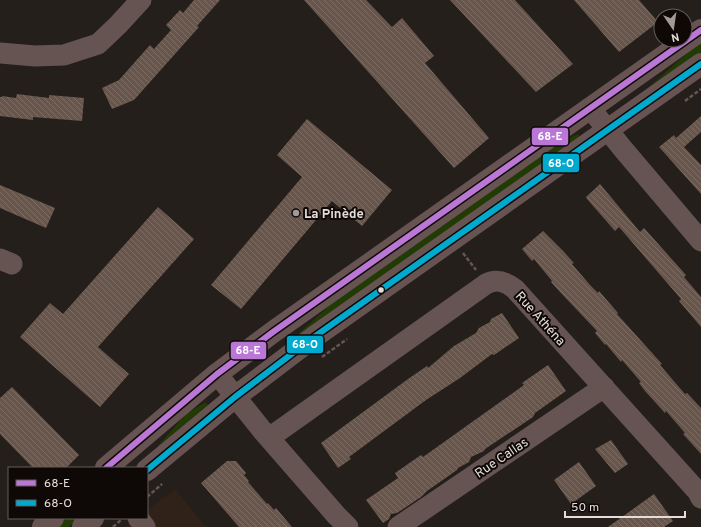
<svg xmlns="http://www.w3.org/2000/svg" width="701" height="527" font-family="Overpass,sans-serif">
<style>
.built{fill:#302119}
.grass{fill:#223b04}
.building{fill:url(#building-back-hatch)}
.lines{fill:none;stroke-linecap:round;stroke-linejoin:round}
.path{stroke:#625655;stroke-width:2.5;stroke-dasharray:4 2;stroke-linecap:butt}
.minor{stroke:#665452;stroke-width:21}
.major{stroke:#665352;stroke-width:22}
.bus-1-casing{stroke:#0e0907;stroke-width:9}
.bus-2-casing{stroke:#0e0907;stroke-width:9}
.bus-1{stroke:#ba77d6;stroke-width:6}
.bus-2{stroke:#00a9ce;stroke-width:6}
.poi-dot{fill:#a29a97;stroke:#0e0907;stroke-width:1.5}
.bus-dot{fill:#e5ddd9;stroke:#0e0907;stroke-width:1.5}
.labels{text-anchor:middle;stroke-width:4;stroke-linejoin:round;paint-order:stroke}
.poi-label{font-size:13px;font-weight:bold;fill:#e5ddd9;stroke:#0e0907;text-anchor:start}
.street-label{font-size:13px;fill:#e5ddd9;stroke:#0e0907}
.line-badge{stroke:#0e0907;stroke-width:1.5}
.badge-label{font-size:11px;text-anchor:middle;font-weight:bold;fill:#fff}
</style>
<defs>
<pattern id="building-back-hatch" width="6" height="6" patternUnits="userSpaceOnUse"><rect width="6" height="6" fill="#68564c"/><path d="M-1 5l2 2M0 0l6 6M5-1l2 2" fill="none" stroke="#7d6e65"/></pattern>
</defs>
<rect width="100%" height="100%" fill="#251f1c"/>
<path class="built" d="M175,489L206,527H125L137,518H147V510Z"/>
<path class="grass" d="M701,42V52L650,88L649,87L693,48Z
M578,134L580,137L285,346L332,303L560,142Z
M206,402L208,405L156,448L187,413Z
M67,518H78L69,527H58Z"/>
<path class="building" d="M194,0H220L197,26L199,27L134,100L112,109L102,88L119,80L150,45L154,49L171,30L166,25L180,10L183,13Z
M304,0H366L392,27L402,18L434,56L425,63L489,138L454,168Z
M450,0H515L573,64L536,92Z
M574,0H639L658,22L619,52Z
M17,94L49,98V95L84,98L82,121L33,117V120L0,116V97H2V96L16,98Z
M701,116V132L684,147L701,165V194L659,147L674,135L676,138Z
M307,119L392,190L362,226L332,201L241,309L211,285L302,177L277,155Z
M600,184L640,232L644,228L686,275L684,277L701,297V327L679,301L681,299L619,227L615,231L587,199L586,197Z
M0,185L55,208L46,228L0,208Z
M158,207L194,239L98,347L129,374L100,407L20,337L50,303L63,314Z
M543,231L564,252L574,263L572,264L590,285L598,293L599,291L618,313L617,314L662,364L660,365L685,394L687,393L701,408V454L683,434L685,433L666,411L665,413L645,391L639,383L641,382L622,360L621,362L606,344L605,345L595,333L597,331L560,292L551,282L552,281L534,259L532,261L522,249Z
M502,313L519,338L494,355L492,354L460,378L426,400L349,457L351,459L338,468L321,443L408,379L427,366L428,368L454,346L476,333L479,328L490,322L491,319Z
M548,365L566,391L535,413L533,417L485,449L484,451L471,457L469,462L458,468L457,470L427,491L421,497L397,513L391,514L389,519L383,523L366,500L398,478L395,473L421,455L423,457L524,385L522,383Z
M12,387L79,455L66,468H33L0,434V398Z
M611,440L628,464L615,473L595,449Z
M227,461H236L246,473L244,475L249,481L248,482L267,504L268,503L274,510L276,508L292,527H239L201,483Z
M579,462L596,486L571,504L554,480Z
M654,494L673,521L664,527H608Z"/>
<g class="lines">
<path class="path" d="M685,101L701,89
M463,253L476,270
M322,357L347,339
M147,497L162,484
M113,527L121,520"/>
<path class="minor" d="M0,53L35,56L64,55L98,44L118,25L141,0
M590,108L623,149L701,241
M0,259L12,264
M217,374L262,430L336,515L348,527
M269,438L486,284C497,278 506,282 515,289L698,492L701,498
M138,518L145,527
M398,527L604,387"/>
<path class="major" d="M106,468L217,374L273,332L701,30
M147,470L235,397L314,337L701,64
M43,527L53,518
M83,527L93,518"/>
<g class="bus-1-casing">
<path id="bus-1" d="M106,468L217,374L273,332L701,30"/>
</g>
<g class="bus-2-casing">
<path id="bus-2" d="M147,470L235,397L314,337L701,64"/>
</g>
<use href="#bus-1" class="bus-1"/>
<use href="#bus-2" class="bus-2"/>
</g>
<circle class="poi-dot" cx="296" cy="213" r="4"/>
<circle class="bus-dot" cx="381" cy="290" r="3.5"/>
<g class="labels">
<g class="poi-label">
<text x="304" y="218">La Pinède</text>
</g>
<g class="street-label">
<text transform="translate(541 318) rotate(48)" y="5">Rue Athéna</text>
<text transform="translate(501 457) rotate(-34)" y="5">Rue Callas</text>
</g>
</g>
<g class="line-badge">
<rect x="531" y="127" width="38" height="19" rx="4" fill="#ba77d6"/>
<rect x="542" y="153" width="38" height="20" rx="4" fill="#00a9ce"/>
<rect x="286" y="335" width="38" height="19" rx="4" fill="#00a9ce"/>
<rect x="230" y="341" width="37" height="19" rx="4" fill="#ba77d6"/>
</g>
<g class="badge-label">
<text x="550" y="140">68-E</text>
<text x="561" y="167">68-O</text>
<text x="305" y="348">68-O</text>
<text x="248" y="354">68-E</text>
</g>
<rect x="8" y="467" width="140" height="52" fill="#0e0907" stroke="#645e5b"/>
<rect x="16" y="480" width="20" height="6" fill="#ba77d6" stroke="#645e5b"/>
<text x="44" y="487" font-size="12" fill="#e5ddd9">68-E</text>
<rect x="16" y="500" width="20" height="6" fill="#00a9ce" stroke="#645e5b"/>
<text x="44" y="507" font-size="12" fill="#e5ddd9">68-O</text>
<g transform="translate(673 28) rotate(167)"><circle r="19" fill="#0e0907" stroke="#645e5b"/>
<path d="M0-3L7 15L0 10L-7 15Z" fill="#a29a97"/>
<text y="-6" font-size="11" font-weight="bold" text-anchor="middle" fill="#e5ddd9">N</text>
</g>
<path d="M565 511v6h120v-6" fill="none" stroke="#e5ddd9" stroke-width="2"/>
<text x="571" y="511" font-size="12" fill="#e5ddd9" stroke="#0e0907" stroke-width="3" paint-order="stroke">50 m</text>
</svg>
